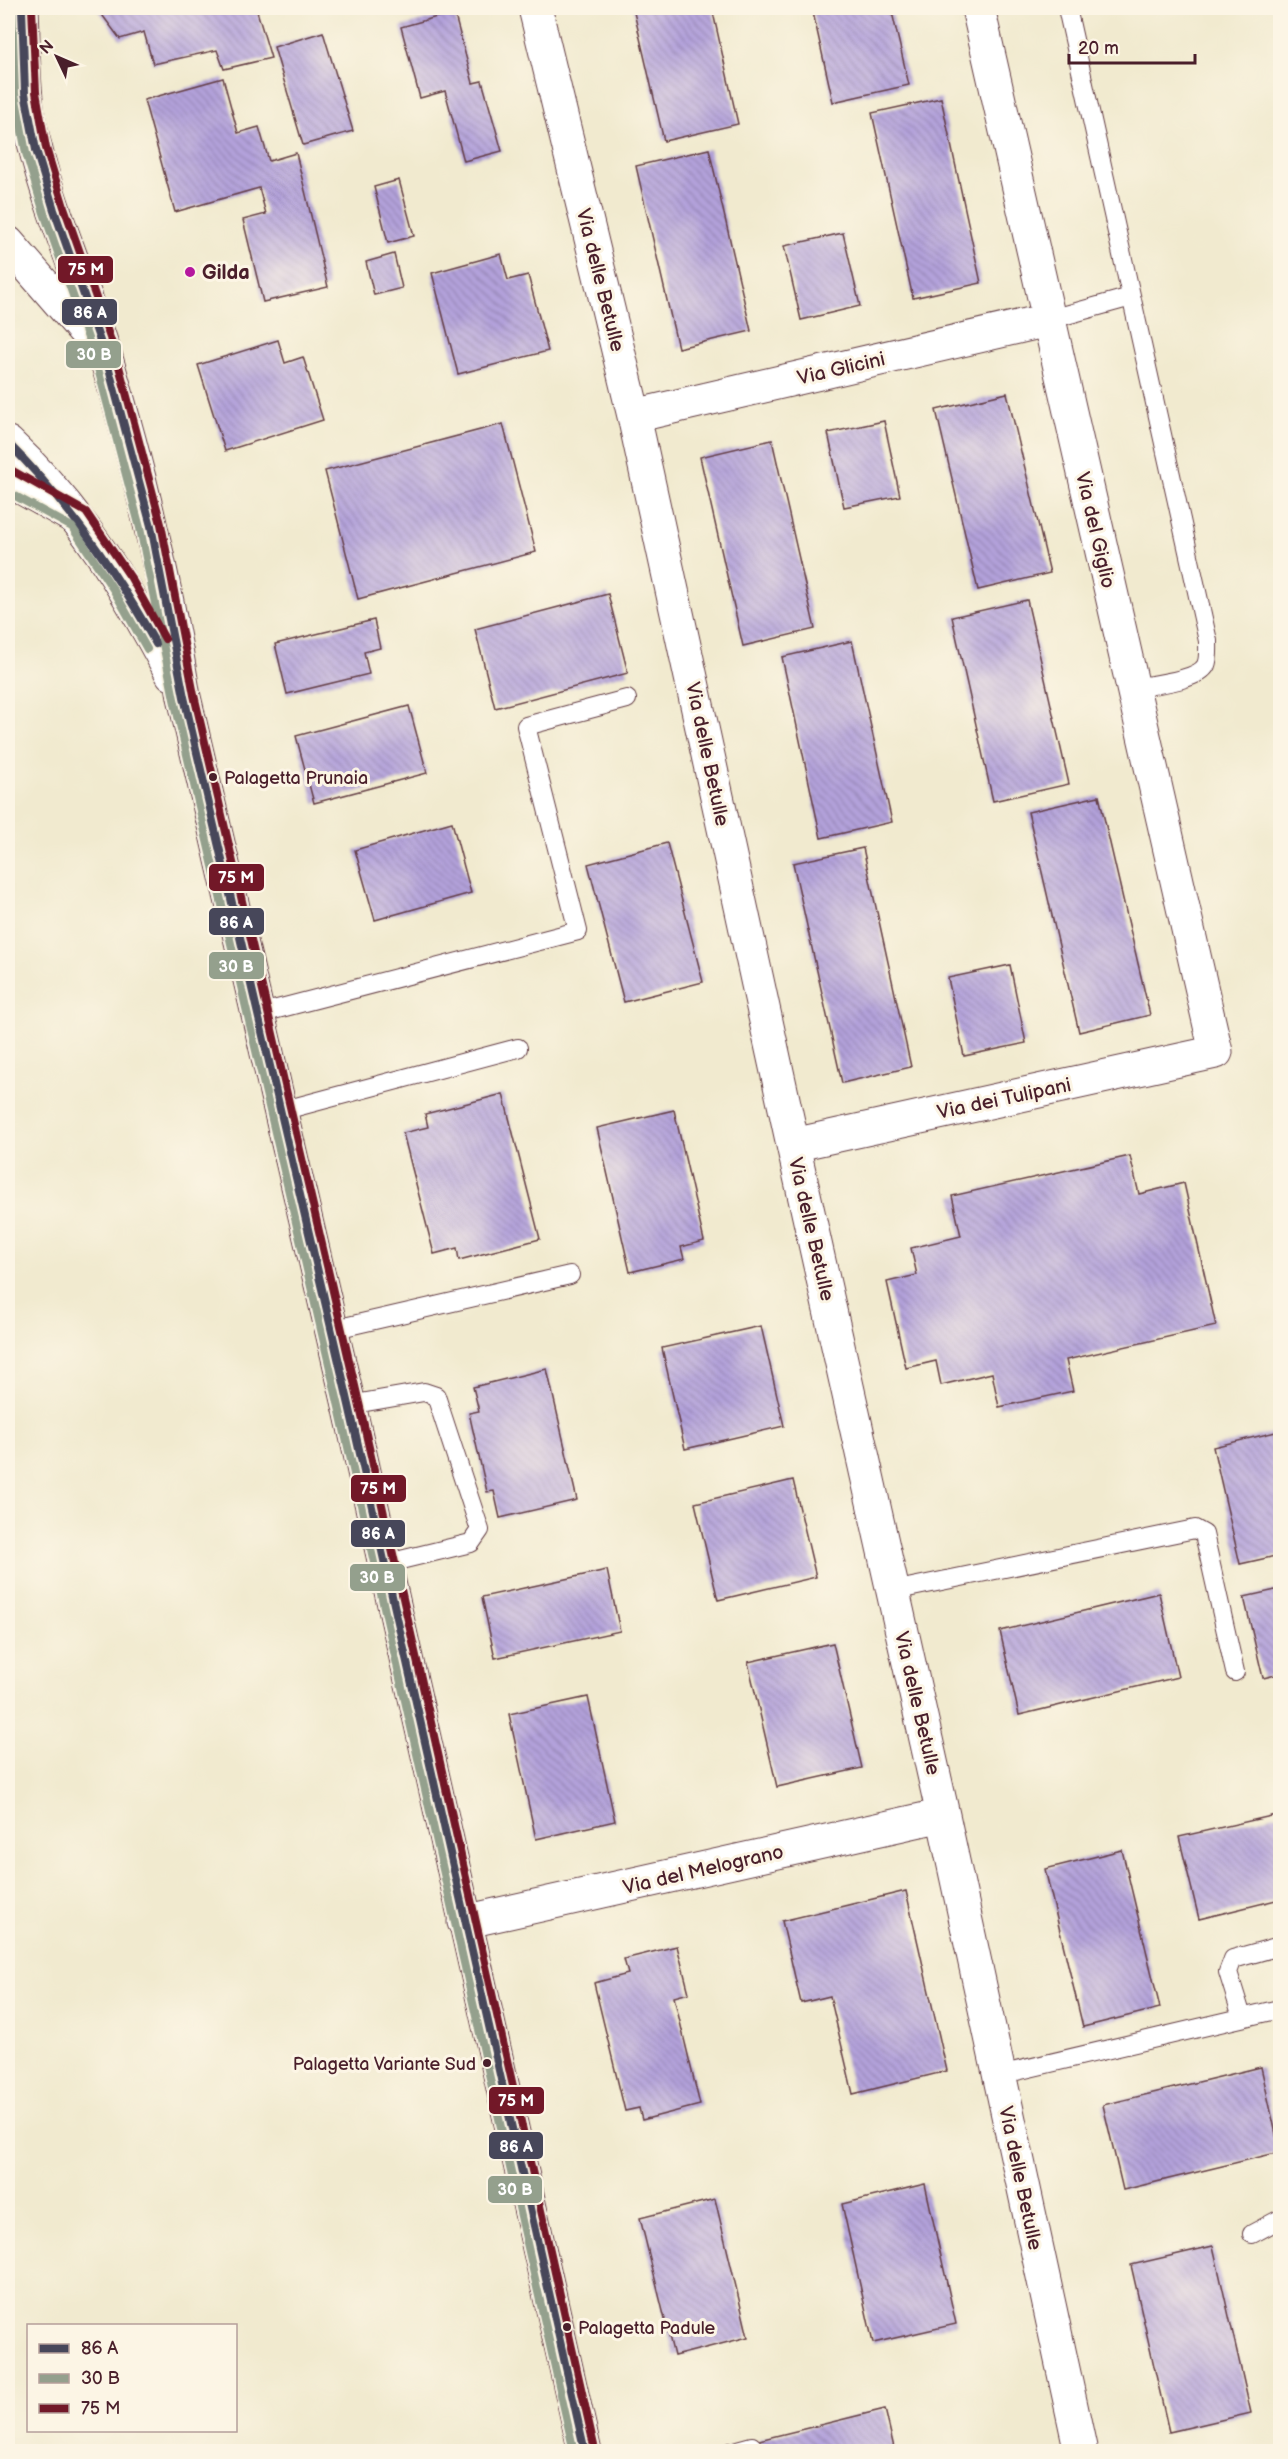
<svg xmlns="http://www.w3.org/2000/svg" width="1288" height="2459" font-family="'Balsamiq Sans',sans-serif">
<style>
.building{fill:url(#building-back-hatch)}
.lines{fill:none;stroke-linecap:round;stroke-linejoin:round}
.lane-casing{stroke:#633d44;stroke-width:20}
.street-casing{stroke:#633d44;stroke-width:35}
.secondary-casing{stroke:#633d44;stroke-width:35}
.lane{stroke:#fff;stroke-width:18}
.street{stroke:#fff;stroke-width:33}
.secondary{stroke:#fff;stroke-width:33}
.bus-1-casing{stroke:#fcf5e5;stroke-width:12}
.bus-2-casing{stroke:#fcf5e5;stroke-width:12}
.bus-3-casing{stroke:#fcf5e5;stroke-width:12}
.bus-1{stroke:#47475a;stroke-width:8}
.bus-2{stroke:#94a08d;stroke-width:8}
.bus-3{stroke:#721828;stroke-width:8}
.poi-dot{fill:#b5179e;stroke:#fcf5e5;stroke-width:2}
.bus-dot{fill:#4a1f2b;stroke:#fcf5e5;stroke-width:2}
.labels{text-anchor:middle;stroke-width:6;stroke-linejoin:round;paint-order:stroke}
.bus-label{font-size:18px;fill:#4a1f2b;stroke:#fcf5e5;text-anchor:start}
.poi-label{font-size:20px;font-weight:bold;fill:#4a1f2b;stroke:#fcf5e5;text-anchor:start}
.street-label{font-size:20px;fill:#4a1f2b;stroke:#fcf5e5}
.line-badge{stroke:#fcf5e5;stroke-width:2}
.badge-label{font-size:16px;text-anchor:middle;font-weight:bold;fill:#fff}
</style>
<defs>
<pattern id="building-back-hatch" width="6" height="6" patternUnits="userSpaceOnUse" patternTransform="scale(1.5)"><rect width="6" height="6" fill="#b3a2db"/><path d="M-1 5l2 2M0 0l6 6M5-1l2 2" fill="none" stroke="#9483b2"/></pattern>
</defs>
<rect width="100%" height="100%" fill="#fcf5e5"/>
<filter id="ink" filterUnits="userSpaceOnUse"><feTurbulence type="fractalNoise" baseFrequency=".0167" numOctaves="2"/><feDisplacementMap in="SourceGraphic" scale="12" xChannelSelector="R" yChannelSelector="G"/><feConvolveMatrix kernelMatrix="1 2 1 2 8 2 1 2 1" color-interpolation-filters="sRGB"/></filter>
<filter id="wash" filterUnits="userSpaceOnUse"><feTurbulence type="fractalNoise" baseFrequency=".008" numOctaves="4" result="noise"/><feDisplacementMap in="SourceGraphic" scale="24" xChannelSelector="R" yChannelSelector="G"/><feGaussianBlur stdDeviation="1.35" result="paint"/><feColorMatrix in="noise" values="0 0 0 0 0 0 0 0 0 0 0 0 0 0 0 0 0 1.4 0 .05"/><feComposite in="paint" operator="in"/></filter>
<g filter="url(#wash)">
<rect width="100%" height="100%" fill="#f1eacf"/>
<g id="blocks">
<path class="building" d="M97,8H256L271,58L224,69L217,50L153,64L144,32L120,39Z
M449,8H467L454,12L473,83L482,81L502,151L464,161L445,91L420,98L401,27L451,13Z
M633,8H712L738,124L664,141Z
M812,8H891L909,85L833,102Z
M323,32L353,131L303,145L274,47Z
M223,78L238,133L259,127L269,161L296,153L328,287L263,302L243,220L266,214L259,188L175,212L144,100Z
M941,98L981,283L913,298L872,113Z
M709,149L751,331L678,348L636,166Z
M399,180L414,236L388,243L374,187Z
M843,233L860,306L801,320L784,246Z
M394,254L402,288L374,295L366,262Z
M501,254L508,280L528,275L548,351L458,374L432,273Z
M278,340L285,363L303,357L323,420L225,451L198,365Z
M1007,393L1050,573L978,590L936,410Z
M884,421L900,496L844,507L828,433Z
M503,424L536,552L358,599L325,471Z
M772,440L815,629L743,646L700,457Z
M608,594L628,673L495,708L475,629Z
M1027,600L1069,784L993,801L952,617Z
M374,620L380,648L364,652L369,674L287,694L275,644Z
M852,641L892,822L821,838L782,657Z
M409,706L427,773L314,803L296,736Z
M1099,796L1150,1015L1079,1032L1028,812Z
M452,822L471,893L375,920L355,850Z
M667,843L703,982L624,1002L588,864Z
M863,848L911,1067L842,1083L793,863Z
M1010,965L1026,1043L964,1056L948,978Z
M503,1094L540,1239L459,1260L457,1248L434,1254L403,1133L428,1127L425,1114Z
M674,1110L704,1241L681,1247L684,1259L630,1272L597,1128Z
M1130,1156L1139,1194L1184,1183L1216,1326L1066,1360L1073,1391L999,1407L992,1373L941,1385L936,1361L906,1368L887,1282L917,1275L911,1248L961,1236L952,1196Z
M761,1326L784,1426L685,1449L662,1348Z
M547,1369L577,1500L500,1518L494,1491L487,1492L469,1413L479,1411L473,1387Z
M1280,1431V1555L1240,1564L1213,1447Z
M793,1480L816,1577L718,1600L695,1503Z
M607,1570L620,1631L495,1658L482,1597Z
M1280,1589V1674L1263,1678L1244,1597Z
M1159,1593L1178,1677L1019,1715L1000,1631Z
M833,1643L862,1768L777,1787L748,1662Z
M588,1697L615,1821L536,1839L509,1714Z
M1280,1814V1899L1199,1919L1179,1837Z
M1122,1850L1160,2008L1083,2027L1045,1869Z
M906,1891L947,2071L853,2094L830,1996L801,2003L782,1921Z
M677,1946L689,1993L674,1997L700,2105L642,2120L639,2108L625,2111L594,1983L628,1974L624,1959Z
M1261,2067L1280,2152L1123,2190L1103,2105Z
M925,2184L956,2324L873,2343L842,2204Z
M715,2199L748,2337L674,2356L640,2218Z
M1213,2246L1251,2413L1169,2432L1131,2265Z
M885,2409L895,2452H761L759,2440Z"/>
</g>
</g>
<g filter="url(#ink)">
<use href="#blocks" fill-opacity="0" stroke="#633d44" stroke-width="1.5"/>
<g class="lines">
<g class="lane-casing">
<path id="lane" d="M1067,8L1208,641C1208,648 1209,658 1206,665C1198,681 1149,685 1133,688
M1048,320L1131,297
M258,1014L578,931L526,726L627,699
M281,1111L518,1048
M331,1330L570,1275
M349,1405L424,1392L436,1396L480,1530L471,1543L384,1564
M893,1591L1195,1529L1204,1534L1235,1672
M1242,2017L1228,1972L1233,1959L1280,1946
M999,2075L1275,2010L1280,2012
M1252,2234L1280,2219
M730,2452L752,2446"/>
</g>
<g class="street-casing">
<path id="street" d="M535,8L634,416L793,1145L943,1815L1081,2452
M634,416L1048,320
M8,480L74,517
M793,1145L1216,1052L978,8
M464,1922L943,1815"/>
</g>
<g class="secondary-casing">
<path id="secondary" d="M22,8C24,45 22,84 29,120C45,202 82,278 106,358C139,469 166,582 184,697L349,1405L585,2452
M8,243L94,342
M8,443C81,511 125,586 172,674"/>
</g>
<use href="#lane" class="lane"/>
<use href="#street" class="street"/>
<use href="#secondary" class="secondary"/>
<g class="bus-1-casing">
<path id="bus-1" d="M22,8L25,93L36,150L54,210L106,358L151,526L184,697L349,1405L585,2452
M8,443C68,503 115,570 156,644"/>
</g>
<g class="bus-2-casing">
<path id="bus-2" d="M12,8L15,94L26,153L44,213L96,361L140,528L174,699L339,1407L574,2452
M8,492L72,527L113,589L147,649"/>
</g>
<g class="bus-3-casing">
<path id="bus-3" d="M32,8L36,92L46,148L64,207L116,355L161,524L194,695L359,1403L595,2450
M13,471L86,512L131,578L165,639"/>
</g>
<use href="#bus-1" class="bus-1"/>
<use href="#bus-2" class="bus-2"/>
<use href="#bus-3" class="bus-3"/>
</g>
</g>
<circle class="poi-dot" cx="190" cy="272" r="6"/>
<g class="bus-dot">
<circle cx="213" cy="777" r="5"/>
<circle cx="487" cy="2063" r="5"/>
<circle cx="567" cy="2327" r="5"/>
</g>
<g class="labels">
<g class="bus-label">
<text x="224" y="784">Palagetta Prunaia</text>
<text x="476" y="2070" text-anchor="end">Palagetta Variante Sud</text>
<text x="578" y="2334">Palagetta Padule</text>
</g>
<g class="poi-label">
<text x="202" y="279">Gilda</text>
</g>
<g class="street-label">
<text transform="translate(601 280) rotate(76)" y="7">Via delle Betulle</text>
<text transform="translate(841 368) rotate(-13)" y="7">Via Glicini</text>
<text transform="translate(1096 530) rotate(77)" y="7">Via del Giglio</text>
<text transform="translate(708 754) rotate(78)" y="7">Via delle Betulle</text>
<text transform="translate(1004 1098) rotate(-12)" y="7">Via dei Tulipani</text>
<text transform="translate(812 1229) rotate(77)" y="7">Via delle Betulle</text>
<text transform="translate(918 1703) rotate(77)" y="7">Via delle Betulle</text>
<text transform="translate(703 1869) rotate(-13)" y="7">Via del Melograno</text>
<text transform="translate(1021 2178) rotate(78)" y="7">Via delle Betulle</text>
</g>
</g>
<g class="line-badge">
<rect x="57" y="255" width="57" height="29" rx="6" fill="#721828"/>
<rect x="61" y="298" width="57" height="28" rx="6" fill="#47475a"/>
<rect x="65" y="340" width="57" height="29" rx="6" fill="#94a08d"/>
<rect x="208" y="863" width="57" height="29" rx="6" fill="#721828"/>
<rect x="208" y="907" width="57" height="29" rx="6" fill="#47475a"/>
<rect x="208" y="951" width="57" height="29" rx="6" fill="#94a08d"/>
<rect x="350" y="1474" width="57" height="29" rx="6" fill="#721828"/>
<rect x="350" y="1519" width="56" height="29" rx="6" fill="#47475a"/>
<rect x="349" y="1563" width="57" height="29" rx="6" fill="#94a08d"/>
<rect x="488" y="2086" width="57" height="29" rx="6" fill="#721828"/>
<rect x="488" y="2131" width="56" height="29" rx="6" fill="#47475a"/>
<rect x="487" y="2175" width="56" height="29" rx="6" fill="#94a08d"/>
</g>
<g class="badge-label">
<text x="86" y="275">75 M</text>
<text x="90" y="318">86 A</text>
<text x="94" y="360">30 B</text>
<text x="236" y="883">75 M</text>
<text x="236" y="928">86 A</text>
<text x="236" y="972">30 B</text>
<text x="378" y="1494">75 M</text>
<text x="378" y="1539">86 A</text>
<text x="377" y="1583">30 B</text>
<text x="516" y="2106">75 M</text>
<text x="516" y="2152">86 A</text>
<text x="515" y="2195">30 B</text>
</g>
<rect width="1288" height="2459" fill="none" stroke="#fcf5e5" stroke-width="30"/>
<rect x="27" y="2324" width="210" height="108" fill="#fcf5e5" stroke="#b59f9b" stroke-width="1.5"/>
<rect x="39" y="2344" width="30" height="9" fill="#47475a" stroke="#b59f9b" stroke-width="1.5"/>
<text x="81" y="2354" font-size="18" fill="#4a1f2b">86 A</text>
<rect x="39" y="2374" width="30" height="9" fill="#94a08d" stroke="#b59f9b" stroke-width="1.5"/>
<text x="81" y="2384" font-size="18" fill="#4a1f2b">30 B</text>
<rect x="39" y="2404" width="30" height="9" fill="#721828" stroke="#b59f9b" stroke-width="1.5"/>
<text x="81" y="2414" font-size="18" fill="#4a1f2b">75 M</text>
<g transform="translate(57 57) rotate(314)" stroke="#fcf5e5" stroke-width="4.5" paint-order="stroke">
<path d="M0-4.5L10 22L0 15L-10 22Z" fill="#4a1f2b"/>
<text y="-9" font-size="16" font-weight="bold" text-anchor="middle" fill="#4a1f2b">N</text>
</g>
<path d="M1069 54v9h126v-9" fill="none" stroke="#4a1f2b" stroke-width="3"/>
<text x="1078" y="54" font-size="18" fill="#4a1f2b" stroke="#fcf5e5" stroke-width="4.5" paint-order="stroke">20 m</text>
</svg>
